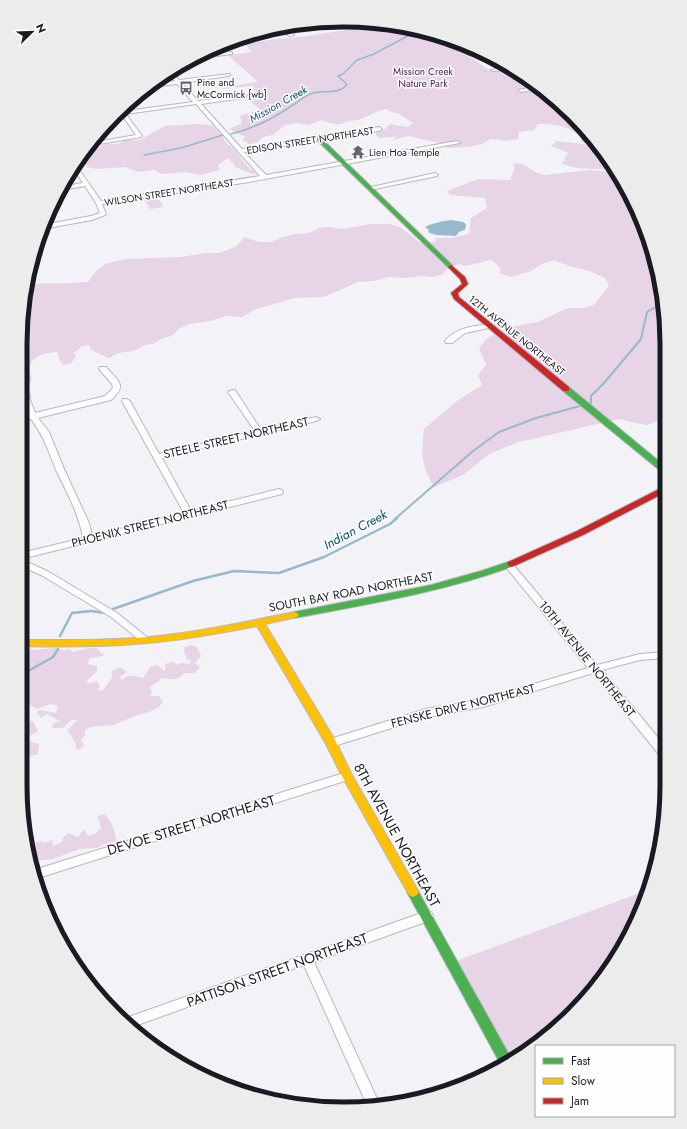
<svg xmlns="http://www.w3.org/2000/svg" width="687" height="1129" font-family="Jost,sans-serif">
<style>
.green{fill:#e7d4e7}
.water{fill:#97b9cb}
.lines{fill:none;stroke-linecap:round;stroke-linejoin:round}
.stream-far2{stroke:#97b9cb;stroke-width:1.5}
.stream-far1{stroke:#97b9cb;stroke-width:2}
.stream{stroke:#97b9cb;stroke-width:2.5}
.street-casing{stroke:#b7b8bf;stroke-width:2}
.fast-casing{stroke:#b7b8bf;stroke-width:2}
.slow-casing{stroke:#b7b8bf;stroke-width:2}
.jam-casing{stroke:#b7b8bf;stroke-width:2}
.street{fill:#fdfdfe;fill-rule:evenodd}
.fast{fill:#4caf50;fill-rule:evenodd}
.slow{fill:#ffc107;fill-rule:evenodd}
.jam{fill:#c62828;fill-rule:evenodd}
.labels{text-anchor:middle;stroke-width:3;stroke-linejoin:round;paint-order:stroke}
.far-park-label{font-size:10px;fill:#50224d;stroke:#fefefe}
.far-poi-label{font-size:10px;fill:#191b23;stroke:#fefefe;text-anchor:start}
.far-street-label{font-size:10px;fill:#191b23;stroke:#fefefe}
.far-water-label{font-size:11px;font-style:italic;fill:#0d4f68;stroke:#fefefe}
.street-label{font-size:12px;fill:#191b23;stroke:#fefefe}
.water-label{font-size:13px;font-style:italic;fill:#0d4f68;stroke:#fefefe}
.near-street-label{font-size:14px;fill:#191b23;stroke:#fefefe}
.rim{fill:none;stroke:#191b23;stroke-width:5}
</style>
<rect width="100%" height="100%" fill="#f2f2f7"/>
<path class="green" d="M373,22L427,31L487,53L469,56C485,67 491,75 512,69L540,87L587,130L591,135L583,138L586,140H594L615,170L577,168L562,164L568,153L551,146L557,141L591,145C571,128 565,124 538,124L534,130L519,132L518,139L506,141L491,139L482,144L469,147L447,148L440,143L408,136L393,140L396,137L380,138L375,134L385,129L390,124L407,127L413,123L398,113H394L386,109C369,112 367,121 347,121C339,127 330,123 321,120L309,125L297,123L285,125L273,135L263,137L258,142L250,144L242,140L245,137L229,129L242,123L240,116L260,109L249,101L250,91L255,88L252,86L221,89L224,87L258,82L228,55L252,52L244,43L306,36L367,27L373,24Z
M197,124L212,125L222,135L226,143L232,147L248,167L255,172V174C247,173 242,169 235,167L234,164L228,158L218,165L220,170L200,175L185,172L161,174L154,170L139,172L125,167L97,169L86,167L85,163L81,161L80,158L82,155L106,144H118L126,140H140L165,126Z
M513,163L523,164L535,172L544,175L589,170L616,172L624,182L656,260L666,322V418L646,425L619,419L519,442L489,454L463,475L434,487C421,464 421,454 424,429L457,401L482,385L478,376L486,364L479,349L486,339L510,327L538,322L568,308H583L594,305L609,286L605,278L590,271L572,267L554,260L542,264L531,271L511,277L499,273L501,268L491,260L466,266L458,264L447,269L442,275L433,277L422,276L404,278L389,277L374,281L358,282L324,297L294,298L254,310L242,317L226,316L210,321L189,324L180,328L171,336L163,338L153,344L145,345L133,351L118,353L109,358L91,350L89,345L82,346L74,353L76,357L71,363L63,365L59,359L58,352C42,352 23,359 32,379L28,386L32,396L25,404V409L22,410L23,302L27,284C48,283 68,284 88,282L96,271L105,264L125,259L180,257L206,253H220L237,246L244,237L259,242H273L279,238L294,234L309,233L319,228L329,227L341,229L372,224H390L402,228L420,243L436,242L435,238H451L469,234L471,218L487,208L485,198L450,195L447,191L478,179L510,180L515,168Z
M156,195L164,207L150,209L142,197Z
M191,645L197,647L201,656L195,663L200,667L195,673H184C178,682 170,679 161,678L158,682L149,687L152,691L151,696H159L163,702L158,708L147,713L140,714L113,725L90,727L85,731V736L81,739L84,746L79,750L76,748V744L67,730L78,720H71L63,728H52L53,724L61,720H58L47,714L41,718L36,712L40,710L56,713L58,706L51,704L37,709L22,700L27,693L21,696V648L26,647L34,650L55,648L64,650L69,649L73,652L89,648H97L104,656L90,658L88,663L90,665L97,666V671L86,682L91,683L97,681L100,686L98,691L103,690L112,678V671L120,667L127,672L120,677L122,680C130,673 134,676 143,678L150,667L157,665L165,671V664L173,662L177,665L180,663L190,664L191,660L187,659L184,651L185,647Z
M21,719L33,721L38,731L30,736L20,733Z
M29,737L31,742L39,744L38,754L28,757L27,754L22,755L20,758V738Z
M104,814C111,820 116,832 116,841L105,844L97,848L80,849L52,859L32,861L31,851L33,843L42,841L44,843L52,840L53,846L62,842L63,838L68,833L78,837L84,829L88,836L95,834L101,828L98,816Z
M648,890L642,909L600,982L523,1054L507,1062L456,961Z"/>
<path class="water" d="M451,220L463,222L466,224L465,230L459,232L456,236C447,235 437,237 428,232L429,230L425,227C429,224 444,221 451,220Z"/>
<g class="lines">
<path class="stream-far2" d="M231,134C251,129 270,120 287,109C295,104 302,98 310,94C322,89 339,96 347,84L338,76L343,74L357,60L374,54L417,31
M144,155L181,148L223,135
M659,305L663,303"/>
<path class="stream-far1" d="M591,403V396L604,383L641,339L647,312L661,304
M395,519L473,451L499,432L536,418L580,406"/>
<path class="stream" d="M113,609L193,581L234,571L279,573L324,557L390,524L397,518
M60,636L72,613L91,611L105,613
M21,675L53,657L58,649"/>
<g class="street-casing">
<path id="street" d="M301,23H308L297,25L295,24Z
M280,28L294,34V35L290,36L275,29Z
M230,52H232V54L192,59L198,56Z
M508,67L512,69L493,71L491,70Z
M171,71L179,80L230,74V75L228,76L182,83L198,101L246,95L247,96L244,98L201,104L242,149L379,127L382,129L379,131L244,152L266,175L457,141L460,143L249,182L102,204L106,214L105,215L92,220L42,229L43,225L91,216L100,213L96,203L85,186L62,190L64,186L83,183L74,169L76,165L101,201L260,176L196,104L126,114L142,136L141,137L87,146L90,143L136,135L122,115H116L119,112L193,102L177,84L149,87L153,84L175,81L168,73Z
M539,86L542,88L521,92L518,90Z
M592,137L594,140L585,142L582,140Z
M435,173L438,175L437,176L370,190L367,188Z
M38,245L40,247L42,255L35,258Z
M491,324L495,326L493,327L465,333L452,343H446L445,341C456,327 475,326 491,324Z
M100,367H106C118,381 128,385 111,400L38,418L49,432L64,469L89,523L92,536L184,513L122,401L123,399H126L130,401L159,454L255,431L228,392L232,390H235L261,430L316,417L320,419L316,421L162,458L191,511L279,489L282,490L283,492L282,494L21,559V553L83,538C79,514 67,493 57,472C48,451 45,438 31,419L22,421V417L28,415L22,399V387L26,389L35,413L105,396L113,388L112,384L99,369Z
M21,559L49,572L117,613L148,638L150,640L148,642H142L111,617L43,576L21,566Z
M509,562L512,563L597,665L640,654L665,652V658L640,660L602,670L665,746V758L661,757L593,673L483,707L427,717L331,747L327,746L326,743L327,740L426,709L483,699L588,668L506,567L504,565L506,563Z
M347,772L351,773L352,776L351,779L35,879L34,870Z
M427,911L431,912L433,916L431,920L314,962L379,1103L367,1105L304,965L132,1027L123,1019Z"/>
</g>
<g class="fast-casing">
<path id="fast" d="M317,138H321L453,266V268H449L317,140Z
M563,387H569L666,467V473H663L563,391Z
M511,561L515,564L514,566C443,592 369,604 294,618L289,615L294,612L431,585L481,571Z
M413,887L417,889L512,1060L501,1065L407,892L409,889Z"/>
</g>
<g class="slow-casing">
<path id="slow" d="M294,612L297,613L299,615L297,617L265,624L335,740L352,775L417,889L419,892L417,895L413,897L409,895L342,776L326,744L257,626C221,633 185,640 148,643C106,647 63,647 21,646V640C64,640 107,641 149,637C198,632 246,622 294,612Z"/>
</g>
<g class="jam-casing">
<path id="jam" d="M451,265L465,277L468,284L458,293L459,297L569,387V391H563L454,299L451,293L462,284L460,279L448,267Z
M663,487H666V492L583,535L514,566L511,567L507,564L508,562L577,531Z"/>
</g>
<use href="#street" class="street"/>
<use href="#fast" class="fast"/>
<use href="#slow" class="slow"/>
<use href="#jam" class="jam"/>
</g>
<defs>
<g id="bus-bare" transform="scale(1.08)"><path d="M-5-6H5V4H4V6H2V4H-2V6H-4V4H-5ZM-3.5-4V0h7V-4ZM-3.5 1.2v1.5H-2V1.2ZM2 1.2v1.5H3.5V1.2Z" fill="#65666d" stroke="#fefefe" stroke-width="2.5" paint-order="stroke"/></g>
<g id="temple-bare" transform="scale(1.08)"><path d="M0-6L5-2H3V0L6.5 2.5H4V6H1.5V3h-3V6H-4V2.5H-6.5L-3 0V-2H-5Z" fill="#65666d" stroke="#fefefe" stroke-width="2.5" paint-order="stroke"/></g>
</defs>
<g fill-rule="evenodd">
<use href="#bus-bare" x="186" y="88"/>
<use href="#temple-bare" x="358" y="152"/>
</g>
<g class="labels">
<g class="far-park-label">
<text x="423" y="75">Mission Creek<tspan x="423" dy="12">Nature Park</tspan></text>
</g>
<g class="far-poi-label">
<text x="197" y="86">Pine and<tspan x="197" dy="12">McCormick [wb]</tspan></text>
<text x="369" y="156">Lien Hoa Temple</text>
</g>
<g class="far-street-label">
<text transform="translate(310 140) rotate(-9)" y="4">EDISON STREET NORTHEAST</text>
<text transform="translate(169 192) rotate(-9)" y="4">WILSON STREET NORTHEAST</text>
<text transform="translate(517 335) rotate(39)" y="4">12TH AVENUE NORTHEAST</text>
</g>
<g class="far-water-label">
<text transform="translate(278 104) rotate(-29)" y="4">Mission Creek</text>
</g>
<g class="street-label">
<text transform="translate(236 438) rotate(-13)" y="4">STEELE STREET NORTHEAST</text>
<text transform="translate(150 524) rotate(-14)" y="4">PHOENIX STREET NORTHEAST</text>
<text transform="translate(351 592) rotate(-11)" y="4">SOUTH BAY ROAD NORTHEAST</text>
<text transform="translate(587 659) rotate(51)" y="4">10TH AVENUE NORTHEAST</text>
<text transform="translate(463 706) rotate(-14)" y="4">FENSKE DRIVE NORTHEAST</text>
</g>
<g class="water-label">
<text transform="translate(355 529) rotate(-28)" y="5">Indian Creek</text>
</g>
<g class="near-street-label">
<text transform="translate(191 825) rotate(-17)" y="5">DEVOE STREET NORTHEAST</text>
<text transform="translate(397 835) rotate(61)" y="5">8TH AVENUE NORTHEAST</text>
<text transform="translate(277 970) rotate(-20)" y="5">PATTISON STREET NORTHEAST</text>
</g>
</g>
<path d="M0 0H687V1129H0ZM343 27H344A316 316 0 0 1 660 343V786A316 316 0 0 1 344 1102H343A316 316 0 0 1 27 786V343A316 316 0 0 1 343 27Z" fill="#ececec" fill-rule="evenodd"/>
<path class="rim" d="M343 27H344A316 316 0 0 1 660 343V786A316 316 0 0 1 344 1102H343A316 316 0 0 1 27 786V343A316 316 0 0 1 343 27Z"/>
<rect x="535" y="1045" width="140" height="72" fill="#fefefe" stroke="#a2a3a6"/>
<rect x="543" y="1058" width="20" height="6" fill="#4caf50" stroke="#a2a3a6"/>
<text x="571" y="1065" font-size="12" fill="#191b23">Fast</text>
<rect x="543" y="1078" width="20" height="6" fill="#ffc107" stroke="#a2a3a6"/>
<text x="571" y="1085" font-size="12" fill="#191b23">Slow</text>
<rect x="543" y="1098" width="20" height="6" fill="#c62828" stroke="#a2a3a6"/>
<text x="571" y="1105" font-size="12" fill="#191b23">Jam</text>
<g transform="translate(32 32) rotate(67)" stroke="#fefefe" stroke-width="3" paint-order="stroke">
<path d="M0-3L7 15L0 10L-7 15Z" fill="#191b23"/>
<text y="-6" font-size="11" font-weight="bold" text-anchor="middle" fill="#191b23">N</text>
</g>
</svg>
